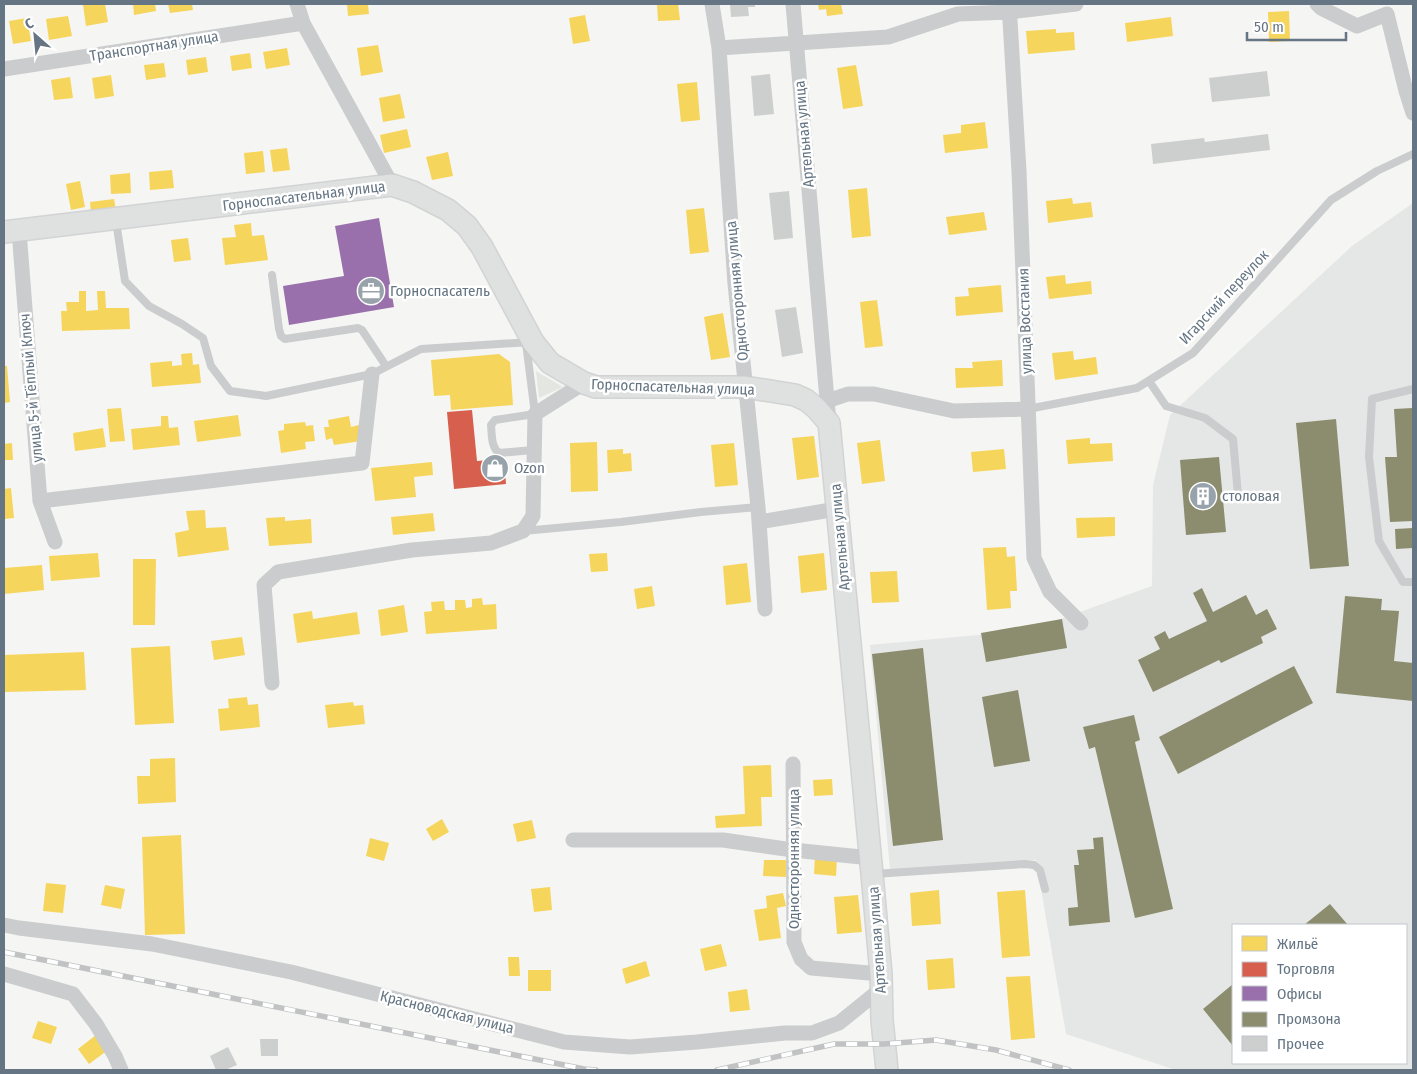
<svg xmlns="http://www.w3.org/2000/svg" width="1417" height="1074" font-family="'Fira Sans Condensed',sans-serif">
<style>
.built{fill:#e5e6e6;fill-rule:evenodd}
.green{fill:#e4e7e1}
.homes{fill:#f6d55c}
.shops{fill:#d6604d}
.offices{fill:#9970ab}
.industry{fill:#8c8c6e}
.building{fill:#cdcece}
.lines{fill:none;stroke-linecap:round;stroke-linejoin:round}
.secondary-casing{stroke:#d2d3d4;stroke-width:24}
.lane{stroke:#cacccd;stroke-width:8}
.street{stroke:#cacccd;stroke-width:15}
.secondary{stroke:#dfe0e0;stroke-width:21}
.rail-casing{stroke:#c1c2c3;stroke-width:5.5}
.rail{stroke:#fff;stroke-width:4;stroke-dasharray:11;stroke-linecap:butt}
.labels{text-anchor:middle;stroke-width:5;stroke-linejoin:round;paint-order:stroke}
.street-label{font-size:15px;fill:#657583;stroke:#fff}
.poi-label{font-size:15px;fill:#657583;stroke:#fff;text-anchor:start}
</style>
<rect width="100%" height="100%" fill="#f5f5f3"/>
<path class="built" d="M1413,203V1070H1176L1066,1034L1036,860L966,867L890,870L870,645L1030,630L1152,586L1153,485L1170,415L1352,246ZM1233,925H1406V1063H1233Z"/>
<path class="green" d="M536,371L563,387L539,398Z"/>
<path class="homes" d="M91,4H105L108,22L86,26L83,5Z
M133,4H155L156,11L134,15Z
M168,4H192L193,10L170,13Z
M347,4H368L369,14L348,16Z
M657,4H678L680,20L658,21Z
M818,4H841L843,14L827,16L826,9L819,10Z
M1289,11L1290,41L1269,42L1268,12Z
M585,15L590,41L573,44L569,18Z
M68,16L72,36L49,40L46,19Z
M1171,17L1173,36L1127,42L1125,23Z
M27,18L31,41L13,44L9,21Z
M1056,29V33L1074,32L1075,50L1028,54L1026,31Z
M378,45L383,72L361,76L357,48Z
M287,48L290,65L266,69L263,52Z
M250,53L252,68L232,71L230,56Z
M206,57L208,72L188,75L186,60Z
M164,63L166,77L146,80L144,65Z
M856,65L863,106L843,109L837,68Z
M111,75L114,96L95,99L92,78Z
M70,77L73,98L54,100L51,80Z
M697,82L700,120L681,122L677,84Z
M400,94L405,118L383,122L379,98Z
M985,122L988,148L945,153L943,135L961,133V125Z
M407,129L411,147L384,153L380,135Z
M287,148L290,170L273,172L270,150Z
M263,151L265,172L246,174L244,153Z
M448,152L453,176L432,180L426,157Z
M172,170L174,188L150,190L149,172Z
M130,173L131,193L111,194L110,175Z
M80,181L85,207L71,210L66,184Z
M867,188L871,236L852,238L848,190Z
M1072,198L1073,204L1091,202L1093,217L1048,223L1046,201Z
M114,199L116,210L91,213L90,202Z
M704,208L709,252L690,254L686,210Z
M984,212L987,230L949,235L946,217Z
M251,223L252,236L264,235L268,260L225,265L222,238L236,237L234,225Z
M188,238L191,260L174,262L171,240Z
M1065,275L1066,284L1091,281L1092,294L1049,299L1046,277Z
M1001,285L1003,312L956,316L955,297L969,296L968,288Z
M79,291H86V311L98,310L97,291H105L106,308H129L130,329L62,331L61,311H67L66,302H79Z
M877,300L883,346L865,348L860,302Z
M723,313L730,357L711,360L704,317Z
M1073,351L1074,360L1096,357L1098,374L1055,380L1052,353Z
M192,353L193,365L199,364L201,383L152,387L150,363L172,361V366L182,365L181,354Z
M499,354L510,362L513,405L451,410L450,395L434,396L431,360Z
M1002,360L1003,386L956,388L955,368H973L972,362Z
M4,366H7L10,402L4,403Z
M121,408L125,441L110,442L107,409Z
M238,415L241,436L197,442L194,421Z
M161,416H168L169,428L178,427L180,445L133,450L131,429L161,426Z
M349,416L351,427L359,425L361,441L334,445L332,438L326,440L324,427H329L328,420Z
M305,422L306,426L313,425L315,441L305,442L306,449L281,453L278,431L284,430V424Z
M103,428L106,447L75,451L73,433Z
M814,436L819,477L797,480L792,438Z
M1090,438V444L1112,443L1113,461L1068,464L1066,440Z
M880,440L885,481L862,484L857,443Z
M597,442L598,491L571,492L570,443Z
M12,443L13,460H4V444Z
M734,443L738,485L715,487L711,445Z
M623,449V454L631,453L632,471L608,473L607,450Z
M1004,449L1006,469L973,472L971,452Z
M432,462L433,475L414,477L416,497L375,501L371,468Z
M11,488L14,518L4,519V489Z
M205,510L206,528L226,527L229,550L178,557L175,533L189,530L186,511Z
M433,513L435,531L393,535L391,517Z
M285,517V521L311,519L312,543L269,546L266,518Z
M1115,517V536L1077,538L1076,518Z
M1006,547L1007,557L1015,556L1017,591H1010L1011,608L987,610L983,548Z
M98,553L100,577L51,581L49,556Z
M607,553L608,571L591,572L589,554Z
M824,553L827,590L801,593L798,556Z
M133,559H156L155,625H133Z
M747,563L751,602L726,605L723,566Z
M42,565L44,590L4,594V568Z
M897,571L899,602L872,603L870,572Z
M652,586L655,606L637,609L634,589Z
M482,598L483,605L496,604L497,629L426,634L424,612L432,611L431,602L444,601L445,610H455V600H465L466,608L472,607V599Z
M404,605L408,632L381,636L378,610Z
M312,611L313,619L357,612L360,634L297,643L293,614Z
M242,637L245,655L214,660L211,641Z
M170,646L174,723L135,725L131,648Z
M84,652L86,690L4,692V655Z
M247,697L248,705L258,704L260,727L220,731L218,709L229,708L228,699Z
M353,702L354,706L363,705L365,724L328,728L325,705Z
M175,758L176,802L138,804L137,776H150V759Z
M771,765L772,797H761L762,826L716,828L715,816L745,814L743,766Z
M832,779L833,795L814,796L813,780Z
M442,819L449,832L433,841L426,829Z
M532,820L536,838L517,842L513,824Z
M181,835L185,934L145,935L142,837Z
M370,838L389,843L384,861L366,856Z
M815,856L837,858L836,876L814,874Z
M764,860H786V877L763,876Z
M46,883L66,885L63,913L43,911Z
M105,885L125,889L121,909L101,905Z
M550,887L552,910L534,912L531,889Z
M939,890L941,924L912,926L910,893Z
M1025,890L1030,956L1002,958L997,892Z
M783,893L786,906L777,908L781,938L759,941L754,910L767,908L766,896Z
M858,895L862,932L837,934L834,897Z
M721,944L727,966L705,971L700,949Z
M508,957H519L520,976H509Z
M953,958L955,988L928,990L926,960Z
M646,961L650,976L626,984L622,969Z
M528,970H551V991H528Z
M1030,976L1035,1038L1011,1040L1006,977Z
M747,989L750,1010L730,1012L728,992Z
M38,1021L57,1027L51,1044L32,1038Z
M96,1035L108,1050L89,1064L78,1049Z"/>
<path class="shops" d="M472,410L477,461L504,459L506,484L454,489L447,412Z"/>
<path class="offices" d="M379,218L394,307L289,325L283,286L344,276L335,226Z"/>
<path class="industry" d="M1413,408V521L1390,522L1385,457H1397L1394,409Z
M1336,419L1349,566L1310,569L1296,423Z
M1219,457L1226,532L1186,535L1180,460Z
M1413,528V548L1396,549L1395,529Z
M1202,588L1213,612L1246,595L1256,615L1267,609L1277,629L1261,637L1263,643L1221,663L1219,660L1153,692L1138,660L1160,649L1154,637L1165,631L1169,639L1207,621L1193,593Z
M1345,596L1382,599L1381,610L1399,611L1394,661L1413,663V701L1336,693Z
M1062,619L1067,648L986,662L981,633Z
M923,648L943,840L893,846L872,654Z
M1294,666L1313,703L1178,774L1159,737Z
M1018,690L1030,761L994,767L982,697Z
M1134,715L1140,740L1135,742L1173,909L1135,918L1095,747L1089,749L1083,727Z
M1103,837L1110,922L1069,926L1068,908L1078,907L1074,865H1079L1077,850L1094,849L1093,838Z
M1330,904L1348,925H1304Z
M1233,984V1046L1203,1009Z"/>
<path class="building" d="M730,4H755V7H748L749,16L731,17Z
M1267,71L1270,96L1212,102L1209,78Z
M770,74L774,114L754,116L751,76Z
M1268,134L1270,150L1153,164L1151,144L1204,138L1205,142Z
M789,191L793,238L774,240L769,193Z
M796,307L803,353L782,357L775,310Z
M260,1039H278V1056H261Z
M228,1047L237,1065L225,1070H216L210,1056Z"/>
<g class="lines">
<g class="secondary-casing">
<path id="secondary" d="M4,232L392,185L413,192L448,210L467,226L482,247L533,342L550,363L584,383L596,387H745L795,395L806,400L816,408L829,423L872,874L881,974L882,1020L887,1070"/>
</g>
<path class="lane" d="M116,221L125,281L149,306L182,324L203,338L211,366L230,391L266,396L372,374L421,349L530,342
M272,275L279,329L281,336L285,339L358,328L362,330L386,366
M526,343L535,414L495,420L491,425C492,435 491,447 499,453L533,450
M1149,381L1166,406L1205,418L1233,439L1238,495
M1413,389L1372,399L1369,457L1379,541L1403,582H1413
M1028,409L1137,388L1193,353L1331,200L1377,171L1413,154
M523,531L621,522L701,512L758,507
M874,874L1025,864L1034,865L1040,870L1045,889"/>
<path class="street" d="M297,4L303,23L392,185
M712,4L719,48L735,284L758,507L765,609
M793,4L829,423
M1009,4L1019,171L1034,558L1050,592L1081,623
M1317,4L1321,8L1357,26L1387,14L1406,91L1413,113
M719,48L888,37L958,14L1010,12L1076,4
M4,69L303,23
M19,231L40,501L55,542
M827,401L848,394H874L954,411L1028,409
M40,501L362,463L372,374
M759,522L837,509
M272,683L264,585L278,572L412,550L491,543L523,531L533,516L535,414L584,383
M793,764L794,942L801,959L811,968L881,974
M573,840H723L793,850L871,858
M4,925L19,928L152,944L291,972L564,1042L630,1047L697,1042L785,1033H812L839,1023L881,989
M4,974L73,994L96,1024L115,1056L121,1070"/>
<use href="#secondary" class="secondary"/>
<g class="rail-casing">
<path id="rail" d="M4,952L584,1069L596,1070
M717,1070L834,1044H884L936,1040L996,1050L1069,1070"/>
</g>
<use href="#rail" class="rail"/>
</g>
<defs>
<g id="office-disc" transform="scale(1.4375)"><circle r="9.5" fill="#97a2aa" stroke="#fff"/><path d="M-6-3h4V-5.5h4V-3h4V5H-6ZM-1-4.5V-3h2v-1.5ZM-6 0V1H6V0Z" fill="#fff"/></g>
<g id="shop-disc" transform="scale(1.4375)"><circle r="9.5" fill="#97a2aa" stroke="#fff"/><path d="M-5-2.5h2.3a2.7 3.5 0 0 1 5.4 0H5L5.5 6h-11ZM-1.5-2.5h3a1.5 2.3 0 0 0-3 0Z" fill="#fff"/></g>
<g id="building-disc" transform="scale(1.4375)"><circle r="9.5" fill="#97a2aa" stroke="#fff"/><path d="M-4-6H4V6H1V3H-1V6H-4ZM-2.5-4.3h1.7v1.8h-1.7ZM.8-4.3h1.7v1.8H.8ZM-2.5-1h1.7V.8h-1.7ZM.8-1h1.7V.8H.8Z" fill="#fff"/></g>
</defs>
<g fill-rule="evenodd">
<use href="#office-disc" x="371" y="291"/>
<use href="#shop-disc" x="495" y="468"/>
<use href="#building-disc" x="1203" y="496"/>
</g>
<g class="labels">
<g class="street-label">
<text transform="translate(154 46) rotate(-9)" y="5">Транспортная улица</text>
<text transform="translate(804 134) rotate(-95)" y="5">Артельная улица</text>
<text transform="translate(304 196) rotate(-7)" y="5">Горноспасательная улица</text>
<text transform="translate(737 291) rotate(-95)" y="5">Односторонняя улица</text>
<text transform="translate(1224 297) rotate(-47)" y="5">Игарский переулок</text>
<text transform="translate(1025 321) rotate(-92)" y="5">улица Восстания</text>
<text transform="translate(673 387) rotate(2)" y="5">Горноспасательная улица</text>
<text transform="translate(31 388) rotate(-95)" y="5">улица 5-й Тёплый Ключ</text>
<text transform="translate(840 537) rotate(-95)" y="5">Артельная улица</text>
<text transform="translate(794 859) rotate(-90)" y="5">Односторонняя улица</text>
<text transform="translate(877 940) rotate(-94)" y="5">Артельная улица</text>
<text transform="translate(447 1012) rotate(14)" y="5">Красноводская улица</text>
</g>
<g class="poi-label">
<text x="390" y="296">Горноспасатель</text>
<text x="514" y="473">Ozon</text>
<text x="1222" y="501">столовая</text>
</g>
</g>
<rect width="1417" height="1074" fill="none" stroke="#657583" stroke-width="10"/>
<rect x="1232" y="924" width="175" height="140" fill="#ffffff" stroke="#c1c8cd"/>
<rect x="1242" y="936" width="25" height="15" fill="#f6d55c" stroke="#c1c8cd"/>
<text x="1277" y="949" font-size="15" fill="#657583">Жильё</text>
<rect x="1242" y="962" width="25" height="15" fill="#d6604d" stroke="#c1c8cd"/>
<text x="1277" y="974" font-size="15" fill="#657583">Торговля</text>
<rect x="1242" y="986" width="25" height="15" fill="#9970ab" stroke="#c1c8cd"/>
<text x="1277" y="999" font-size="15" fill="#657583">Офисы</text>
<rect x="1242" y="1012" width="25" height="15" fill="#8c8c6e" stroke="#c1c8cd"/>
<text x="1277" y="1024" font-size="15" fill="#657583">Промзона</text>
<rect x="1242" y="1036" width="25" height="15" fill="#cdcece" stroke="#c1c8cd"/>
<text x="1277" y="1049" font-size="15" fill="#657583">Прочее</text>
<g transform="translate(35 35) rotate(333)" stroke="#ffffff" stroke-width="4" paint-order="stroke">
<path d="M0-4L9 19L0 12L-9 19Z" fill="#657583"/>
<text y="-8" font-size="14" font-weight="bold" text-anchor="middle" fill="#657583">С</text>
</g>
<path d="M1247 32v8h99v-8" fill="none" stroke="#657583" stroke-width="2.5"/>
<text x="1254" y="32" font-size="15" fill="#657583" stroke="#ffffff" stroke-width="4" paint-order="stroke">50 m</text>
</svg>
